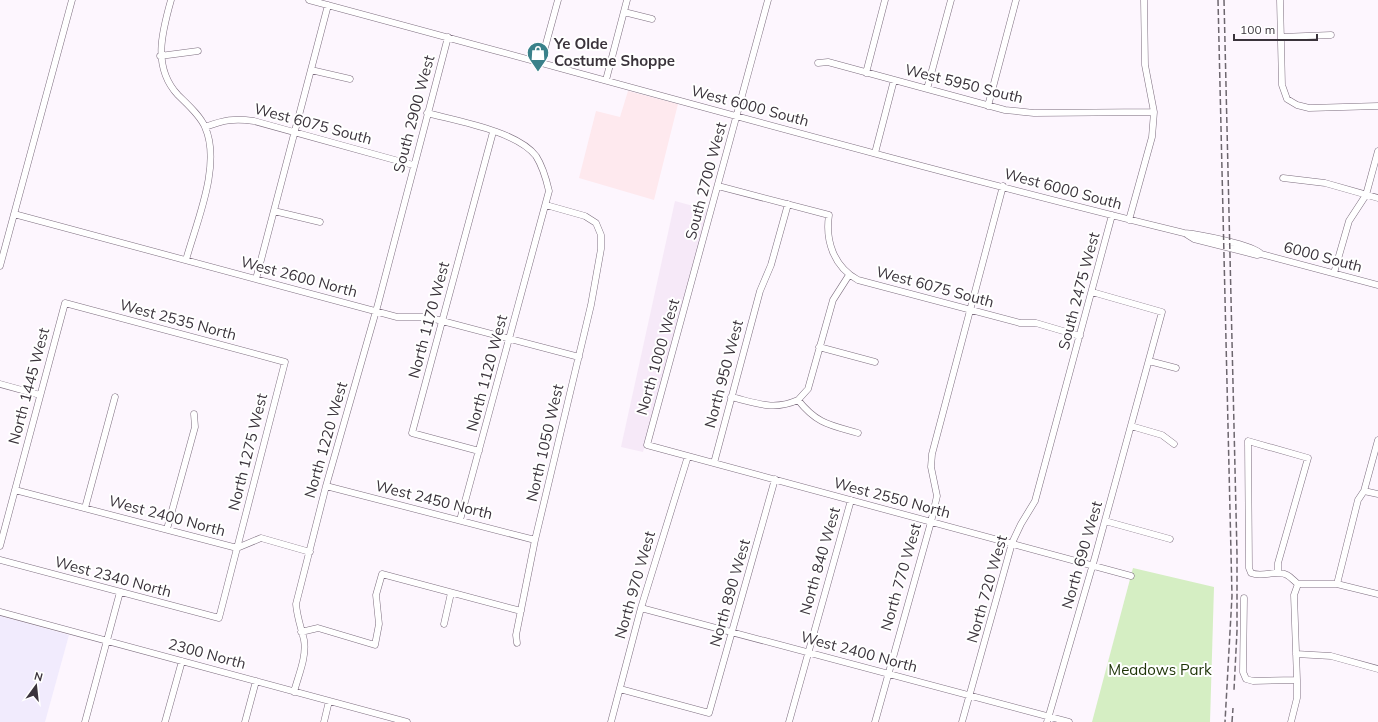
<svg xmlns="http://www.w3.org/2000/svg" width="1378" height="722" font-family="Mulish,sans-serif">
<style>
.built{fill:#f6e9f8}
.industrial{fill:#fee9ee}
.education{fill:#f1ebfd}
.green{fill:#d5eec3}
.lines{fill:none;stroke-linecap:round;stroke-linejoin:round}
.minor-casing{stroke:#7d6e7f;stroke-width:7}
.minor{stroke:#fff;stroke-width:6}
.rail{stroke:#6d666e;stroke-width:1.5;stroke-dasharray:6 3;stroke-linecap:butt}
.labels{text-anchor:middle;stroke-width:4;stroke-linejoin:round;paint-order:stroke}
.poi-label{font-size:15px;font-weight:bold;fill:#3a333b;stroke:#fff;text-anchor:start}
.street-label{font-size:15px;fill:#3a333b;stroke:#fff}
.park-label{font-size:15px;fill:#1d3406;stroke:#fff}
</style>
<rect width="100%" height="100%" fill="#fdf6fe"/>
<path class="built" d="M675,201L708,210L643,452L621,447Z"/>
<path class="industrial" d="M628,91L678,104L654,200L579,178L596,111L620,117Z"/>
<path class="education" d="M0,616L69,635L45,722H0Z"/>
<path class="green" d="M1133,568L1214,587L1210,722H1092Z"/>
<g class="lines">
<g class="minor-casing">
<path id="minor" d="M171,0C162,32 152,67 178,95C187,104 200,115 205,127C222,165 196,223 186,260
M309,0C600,78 891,161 1184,233C1198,234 1254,245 1261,254
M768,0L647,445L1131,576
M1280,0L1282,85L1287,99L1297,105L1309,108L1378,106
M624,12L652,19
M1281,37L1331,35
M160,56L198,51
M541,62L558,0
M818,63L828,62L1005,110L1034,113L1154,112
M311,70L350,79
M866,73L885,0
M606,80L627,0
M927,89L951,0
M988,106L1016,0
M427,113C457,121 517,131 536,156C543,167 546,178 549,191L460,520
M205,127C224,120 234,118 254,121L413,165
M875,153L894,80
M1283,178L1325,183L1378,198
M718,186L829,215C825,241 834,267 858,280L1020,323H1036L1080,336
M274,211L320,222
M14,214L397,317H427L579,357
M1129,220L1152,137L1154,112L1145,65L1144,0
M1186,234L1194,239L1257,255L1261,254L1378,285
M0,266L72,0
M1334,273L1349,221L1366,195L1378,151
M256,279L328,5
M819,347L875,362
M1149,361L1176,368
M0,384L40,395
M731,397C757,403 773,411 798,400C817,424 830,425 858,433
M798,400L808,389L833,300L849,275
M1131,426L1162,435L1174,444
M479,451L412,433L493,132
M714,463L760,291L771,265L788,204
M326,486L535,540
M15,490L237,548L261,538L310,552
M1364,491L1378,494
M85,508L115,397
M1105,521L1170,539
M167,529L195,427L194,414
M0,546L65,303L285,362L219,618L0,560
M1278,573V563L1308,458L1248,441L1249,568L1251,573C1263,578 1277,569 1287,575C1291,577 1294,581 1298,584
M1298,584H1337L1378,594
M1337,584L1358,500L1364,491L1378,440
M1244,598L1243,672L1246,679L1253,681L1297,680
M641,608L1069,722
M0,612L407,722
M444,624L451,593
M301,632L318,628L375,645L379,624L376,595L382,574L521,611
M517,643L516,635L535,540L591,305L601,249V235L596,223L585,216L546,205
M1296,654L1331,656L1378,669
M620,689L709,713L775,479
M294,692C298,676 307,657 304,640C301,627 297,617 296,604L326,486L378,304L448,37
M85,722L120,592
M165,722L182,661
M245,722L256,681
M324,722L329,701
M611,722L641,608L688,456
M789,722L851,500
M875,722L931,522L937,496L931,467L932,454L1003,186
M962,722L1012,543L1021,524L1035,501L1112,215
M1047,722L1095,557L1162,312L1092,292
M1291,722L1297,698V680L1294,595L1298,584"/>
</g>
<use href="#minor" class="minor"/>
<path class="rail" d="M1218,0L1232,596L1225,722
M1224,0L1237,554V631L1234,690
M1232,722L1233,708"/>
</g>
<defs>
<g id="shop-pin" transform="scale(1.15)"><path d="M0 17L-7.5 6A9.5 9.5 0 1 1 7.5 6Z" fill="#3a818a" stroke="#fff"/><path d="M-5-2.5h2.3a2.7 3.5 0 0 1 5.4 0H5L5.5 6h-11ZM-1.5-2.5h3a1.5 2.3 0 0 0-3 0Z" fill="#fff"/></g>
</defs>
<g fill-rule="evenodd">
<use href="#shop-pin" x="538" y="53"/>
</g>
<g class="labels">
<g class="poi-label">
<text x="554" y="49">Ye Olde<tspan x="554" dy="17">Costume Shoppe</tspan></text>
</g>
<g class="street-label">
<text transform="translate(964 84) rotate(14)" y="5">West 5950 South</text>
<text transform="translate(750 106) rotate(15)" y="5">West 6000 South</text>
<text transform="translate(414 114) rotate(-75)" y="5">South 2900 West</text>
<text transform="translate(313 124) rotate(15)" y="5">West 6075 South</text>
<text transform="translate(706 181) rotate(-75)" y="5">South 2700 West</text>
<text transform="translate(1063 189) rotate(15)" y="5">West 6000 South</text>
<text transform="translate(1323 257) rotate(15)" y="5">6000 South</text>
<text transform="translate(299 277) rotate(15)" y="5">West 2600 North</text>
<text transform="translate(935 287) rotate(15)" y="5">West 6075 South</text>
<text transform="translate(1079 291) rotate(-75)" y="5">South 2475 West</text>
<text transform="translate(178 320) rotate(15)" y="5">West 2535 North</text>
<text transform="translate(429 320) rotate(-75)" y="5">North 1170 West</text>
<text transform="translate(658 357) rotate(-74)" y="5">North 1000 West</text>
<text transform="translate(487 373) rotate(-75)" y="5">North 1120 West</text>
<text transform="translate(724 374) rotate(-75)" y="5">North 950 West</text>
<text transform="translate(29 386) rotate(-75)" y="5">North 1445 West</text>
<text transform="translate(326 440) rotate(-74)" y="5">North 1220 West</text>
<text transform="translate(545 443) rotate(-77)" y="5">North 1050 West</text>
<text transform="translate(248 452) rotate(-76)" y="5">North 1275 West</text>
<text transform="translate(892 498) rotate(15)" y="5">West 2550 North</text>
<text transform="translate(434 500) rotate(14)" y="5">West 2450 North</text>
<text transform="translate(167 516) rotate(15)" y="5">West 2400 North</text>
<text transform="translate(1082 555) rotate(-74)" y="5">North 690 West</text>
<text transform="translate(820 561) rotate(-74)" y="5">North 840 West</text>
<text transform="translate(113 577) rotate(15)" y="5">West 2340 North</text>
<text transform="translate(901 577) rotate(-74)" y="5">North 770 West</text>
<text transform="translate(635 585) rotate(-74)" y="5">North 970 West</text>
<text transform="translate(987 589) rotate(-74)" y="5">North 720 West</text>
<text transform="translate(730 593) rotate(-74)" y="5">North 890 West</text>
<text transform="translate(859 652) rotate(15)" y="5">West 2400 North</text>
<text transform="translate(207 654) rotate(15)" y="5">2300 North</text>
</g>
<g class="park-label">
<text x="1160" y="675">Meadows Park</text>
</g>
</g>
<g transform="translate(36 686) rotate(15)" stroke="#ffffff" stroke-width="3" paint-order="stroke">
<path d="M0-3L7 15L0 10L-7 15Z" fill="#3a333b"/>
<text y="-6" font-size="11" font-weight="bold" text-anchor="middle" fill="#3a333b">N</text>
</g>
<path d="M1234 34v6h83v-6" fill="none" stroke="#3a333b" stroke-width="2"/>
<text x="1240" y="34" font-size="12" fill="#3a333b" stroke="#ffffff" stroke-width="3" paint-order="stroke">100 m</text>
</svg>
